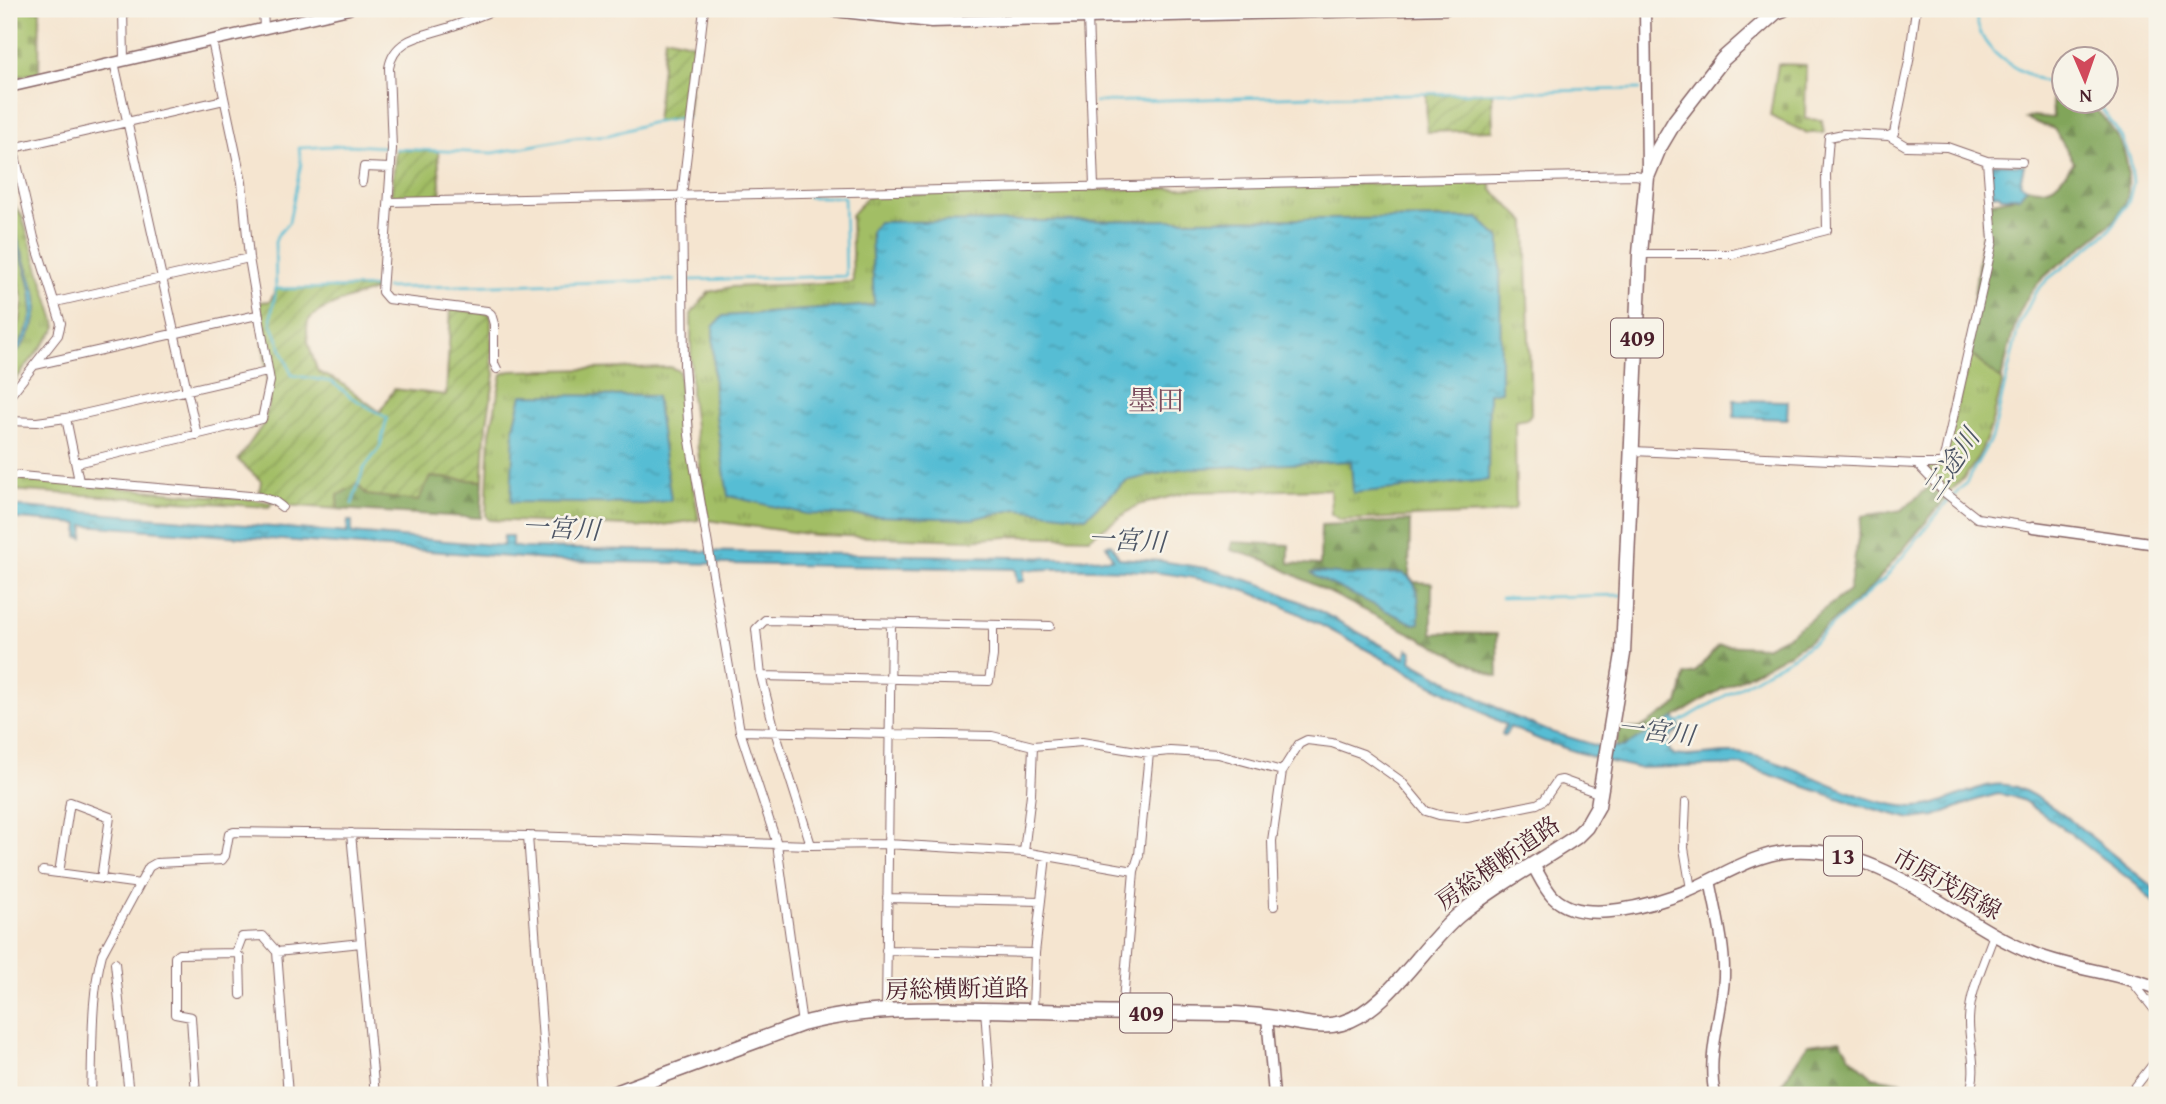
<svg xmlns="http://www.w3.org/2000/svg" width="2166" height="1104" font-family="'Gentium Book Plus','Noto Serif JP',serif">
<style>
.grass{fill:url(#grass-tufts);stroke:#766e48;stroke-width:2}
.forest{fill:url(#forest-firs);stroke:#666242;stroke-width:2}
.cemetery{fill:url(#cemetery-stones);stroke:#766e48;stroke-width:2}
.garden{fill:url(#garden-furrows);stroke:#766e48;stroke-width:2}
.water{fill:url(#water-ripples);stroke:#506e80;stroke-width:2}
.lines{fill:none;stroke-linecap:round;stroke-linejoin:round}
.stream{stroke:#56bdd4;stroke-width:2.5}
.street-casing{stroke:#866465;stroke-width:10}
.secondary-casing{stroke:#866465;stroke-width:13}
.primary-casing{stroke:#866465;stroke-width:15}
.highway-casing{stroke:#866465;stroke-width:17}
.street{stroke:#fff;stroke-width:8}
.secondary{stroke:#fff;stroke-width:10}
.primary{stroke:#fff;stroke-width:12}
.highway{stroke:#fff;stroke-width:14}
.labels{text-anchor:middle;stroke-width:5;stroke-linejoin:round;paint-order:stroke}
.shield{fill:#f7f3e8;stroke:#7e5f64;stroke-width:2}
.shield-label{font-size:23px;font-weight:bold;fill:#4a1f2b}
.street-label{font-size:24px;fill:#4a1f2b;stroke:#f7f3e8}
.water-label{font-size:26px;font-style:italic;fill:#4e5666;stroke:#f7f3e8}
.quarter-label{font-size:28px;fill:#7b4d5e;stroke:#f7f3e8}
</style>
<defs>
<pattern id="grass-tufts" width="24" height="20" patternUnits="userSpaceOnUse" patternTransform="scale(1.75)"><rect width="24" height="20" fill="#a2be65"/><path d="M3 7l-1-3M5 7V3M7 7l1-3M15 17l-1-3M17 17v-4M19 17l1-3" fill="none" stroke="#869a53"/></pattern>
<pattern id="forest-firs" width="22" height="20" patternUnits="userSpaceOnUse" patternTransform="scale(1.75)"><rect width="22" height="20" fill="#81a55a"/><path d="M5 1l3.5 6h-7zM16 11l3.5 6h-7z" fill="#6c864b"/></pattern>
<pattern id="cemetery-stones" width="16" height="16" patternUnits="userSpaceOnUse" patternTransform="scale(1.75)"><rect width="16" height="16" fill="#a2be65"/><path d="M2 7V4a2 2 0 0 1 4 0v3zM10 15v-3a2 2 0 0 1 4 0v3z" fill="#869a53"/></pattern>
<pattern id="garden-furrows" width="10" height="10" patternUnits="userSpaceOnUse" patternTransform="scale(1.75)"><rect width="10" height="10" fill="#a2be65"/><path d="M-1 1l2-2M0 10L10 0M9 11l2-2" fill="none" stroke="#869a53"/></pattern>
<pattern id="water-ripples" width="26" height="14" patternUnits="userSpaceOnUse" patternTransform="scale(1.75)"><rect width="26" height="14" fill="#56bdd4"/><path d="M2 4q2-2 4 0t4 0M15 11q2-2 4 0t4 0" fill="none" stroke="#4999ac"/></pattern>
</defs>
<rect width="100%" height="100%" fill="#f7f3e8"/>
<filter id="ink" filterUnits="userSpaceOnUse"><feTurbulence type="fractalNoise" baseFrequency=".0143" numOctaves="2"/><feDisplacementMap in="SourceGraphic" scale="14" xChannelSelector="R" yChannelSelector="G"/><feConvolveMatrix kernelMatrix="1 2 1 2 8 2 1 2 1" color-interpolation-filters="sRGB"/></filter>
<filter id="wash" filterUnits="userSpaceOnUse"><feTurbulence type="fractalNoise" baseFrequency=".00686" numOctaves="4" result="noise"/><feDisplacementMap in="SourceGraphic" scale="28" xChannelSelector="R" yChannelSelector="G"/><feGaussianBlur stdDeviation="1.57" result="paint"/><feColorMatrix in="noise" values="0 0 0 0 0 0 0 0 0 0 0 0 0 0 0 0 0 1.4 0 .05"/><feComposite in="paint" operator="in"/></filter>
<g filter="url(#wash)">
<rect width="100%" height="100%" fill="#f5e5d0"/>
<path class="grass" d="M1490,181L1492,190L1526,222L1531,414L1527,419L1515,421L1516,507L1514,509L1489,514L1340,520L1331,514L1330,489L1189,492L1138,505L1089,538L1020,536L967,540L814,535L707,520L691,396V314L709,292L731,287L853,282L851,215L869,195Z
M9,198L22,216L57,327L9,388V360C27,343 39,322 37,296L9,213Z
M9,223C24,270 53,314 9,355V338L20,322L23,300L14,263H9Z
M1970,354L2001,380L2002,384C1992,425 1983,465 1949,492L1924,466L1942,465Z
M670,367L679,371L682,422L699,520L649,527L489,520L486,516L490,433L502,374L510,371Z
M9,478L256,500L272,503L269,507L9,490Z"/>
<path class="forest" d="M2052,91L2064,96V102C2093,102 2100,111 2115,133C2125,148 2128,163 2128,179C2128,186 2129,194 2126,201C2113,235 2056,259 2033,289C2014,314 2009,350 2001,380L1967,351L1986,203L2019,197L2027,187C2055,194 2058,182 2074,162L2054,129L2026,119L2033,116L2053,118Z
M430,477L483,481L481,518L337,509L338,495L357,484Z
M1930,486L1945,499L1872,587L1816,636L1790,653L1711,695L1632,744L1616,749L1619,729L1640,728L1678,704L1685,675L1695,673L1719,645L1765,647L1789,635L1849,591L1862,516L1902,510Z
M1410,521L1409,576L1414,582L1432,583V633L1497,634L1498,676H1495L1265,560L1231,550L1232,542L1289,545V563L1320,565L1321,525Z
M1840,1040L1850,1056L1873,1077L1903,1082L1916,1091V1095H1774L1808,1044Z"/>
<path class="cemetery" d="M9,9H40L39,72L9,79Z
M1778,64L1806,65L1805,119L1822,120L1824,133H1807L1770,116Z"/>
<path class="garden" d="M665,37L695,44L687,117L656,122Z
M1492,92L1493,130L1427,132L1426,94Z
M396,149L438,151L441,198L391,199Z
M378,287V290C364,293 312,309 308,322C304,338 313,357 318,372L340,382L380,412L394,389L446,395L451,309L490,314L491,318L492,361L495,374L485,435L483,481L430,477L418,501L367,495L357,484L338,495L337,509L284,505L259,494L261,481L238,460L264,423L269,402L260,302L270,301L276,289Z"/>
<path class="water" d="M1992,164L2024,165L2020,183L2027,187L2019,197H2001L1999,194L1992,195L1990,168Z
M9,213L37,296C39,323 28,342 9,360V355C52,315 25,270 9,223Z
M1478,218L1500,239L1501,391L1489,393L1488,480L1353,493L1351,461L1180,469L1126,481L1086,517L1017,509L972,519L807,514L728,496L714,403L713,327L723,316L874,305L871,232L878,222Z
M522,395L656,396L671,500L645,504L511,502L514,427Z
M1734,400L1788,401L1787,419L1734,417Z
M9,506L347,533L348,521H352V533L503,546L504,536H512V546L523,548L1113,559L1106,545L1111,544L1119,558L1161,561L1211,569L1263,585L1316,609L1405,658L1408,649L1412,651L1411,661L1510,715L1548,731L1601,747H1624L1674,718L1682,729C1670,734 1661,746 1675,755C1698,759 1722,750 1745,754C1802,764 1853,804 1913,807C1947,808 1984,775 2016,787C2058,804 2113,856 2150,885L2157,891V906L2138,886L2070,833L2024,801L2011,796L1998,794L1979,799L1935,816L1911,819L1855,804L1742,765L1638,768L1599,759L1543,741L1510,727L1505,736L1502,734L1506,725C1456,698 1406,671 1356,644C1317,623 1279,601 1236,588C1168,568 1094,567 1024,570V581L1017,582L1015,569L561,561L84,525L83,538L78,537L79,524L9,518Z
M1316,572L1347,575L1403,573C1421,583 1419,604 1419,623L1414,624L1316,577L1312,573Z"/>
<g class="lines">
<path class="stream" d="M1976,9C1975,58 2027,74 2064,90
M1316,96L1640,89
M1095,102L1313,96
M396,149L493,153L573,138L609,135L646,124L687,117
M691,280L846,276L844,197H808
M386,288L675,280
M276,289L378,287
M352,504L363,470L380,447L387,418L351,397L332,382L292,375L272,325L271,317L276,289L275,242L277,236L289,222L301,164L299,148L350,145L387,147
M1501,598L1621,595
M1676,724L1794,656L1816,640L1886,577L1944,506L1966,483L1993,435L2019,325L2035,293L2048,279L2108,232L2129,201L2133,183L2130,159L2121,136L2100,106L2090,102"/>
</g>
</g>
<g filter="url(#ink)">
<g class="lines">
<g class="street-casing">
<path id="street" d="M123,9L124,60
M263,9L264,28
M704,9L682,196L684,365L689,435L740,731L777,844L802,1024
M1088,17L1094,187
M114,62L197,435
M9,129L34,238L61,323L58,335L9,397
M1889,136L1906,146L1947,147L1987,161L1993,241L1943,462L1940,464H1917
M13,148L224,100
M1987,161L2022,162
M362,182L364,167L391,168
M389,202L1635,175L1647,177
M1640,254H1733L1827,230L1826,175L1829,137L1843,134L1889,136L1894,133L1909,61L1916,9
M56,302L249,258
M35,365L257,315
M497,369L494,363V324L491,314L487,311L388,299L382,292L392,149L389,68C394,37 425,36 450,27C466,22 481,15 497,9
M66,418L79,481
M9,421L37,422L66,418L267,372
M1633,451L1917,464L1944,492L1977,518L2034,527
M77,463L262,419L270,381L249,258L242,182L212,41
M9,475L261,497L274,501L282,507
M761,676L989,681L993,656V626
M740,731L992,736L1033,746L1082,742L1149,753L1170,751L1218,754L1282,771
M1686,802L1684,848L1691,889
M351,833L375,1095
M528,836L547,1095
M811,845L775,731L761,676L756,629L765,620L1050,626
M1024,852L1031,794L1033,746
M43,871L140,884
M59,873L70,802L110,817L101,879
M887,898L1041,901
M1274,906L1272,841L1282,771L1299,744L1307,740L1332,743L1363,754L1401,781L1426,811L1439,815L1467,818L1537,804L1544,800L1557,781L1562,780L1601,794
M886,950L1035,953
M115,963L129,1095
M2131,980L2157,1013
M241,995L240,957L236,953L242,937L263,936L277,952
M985,1009L991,1095
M1033,1011L1035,953L1046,856
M886,1012L891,623
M1122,1013L1134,871L1139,855L1149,753
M91,1095C93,1049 90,999 102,954L149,867L156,863L222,860L225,856L229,834L234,832L528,836L811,845L887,844L1024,852L1134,871
M196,1095L191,1017L175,1014V957L179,954L236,953
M288,1095L277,952L361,943
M1968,1095C1980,1072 1968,1043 1969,1019C1970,990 1985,961 1994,934
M2129,1095L2157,1059"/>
</g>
<g class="secondary-casing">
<path id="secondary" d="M816,9L931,22L1446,9
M1645,9L1647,171
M9,87L349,9
M2034,527L2157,544
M1710,880C1716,912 1725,945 1724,977C1722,1017 1706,1055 1715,1095
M1267,1017L1274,1095"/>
</g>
<g class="primary-casing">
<path id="primary" d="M1533,865C1539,875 1545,889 1553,897C1583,927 1655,904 1690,890C1724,875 1755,853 1793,851C1885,846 1954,922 2034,954C2074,970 2117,972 2157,988"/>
</g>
<g class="highway-casing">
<path id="highway" d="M610,1095L802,1024C878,1004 959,1010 1037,1011C1103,1013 1169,1013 1235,1014C1246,1015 1257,1015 1267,1017C1291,1020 1318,1030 1342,1023C1387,1010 1423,945 1459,915C1495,885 1538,863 1576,837L1586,827L1598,806L1623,654L1640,254L1647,177L1659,148L1675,121L1723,59L1776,12L1784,9"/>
</g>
<use href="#street" class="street"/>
<use href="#secondary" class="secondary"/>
<use href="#primary" class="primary"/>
<use href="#highway" class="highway"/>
</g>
</g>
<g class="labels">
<g class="shield">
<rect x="1611" y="318.5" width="52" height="39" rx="5"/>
<rect x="1824" y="836.5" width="38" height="39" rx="5"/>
<rect x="1120" y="993.5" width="52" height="39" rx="5"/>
</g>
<g class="shield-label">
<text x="1637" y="346">409</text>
<text x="1843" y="864">13</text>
<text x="1146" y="1021">409</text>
</g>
<g class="street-label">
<text transform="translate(1498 863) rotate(-35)" y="8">房総横断道路</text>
<text transform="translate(1947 884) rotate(29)" y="8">市原茂原線</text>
<text transform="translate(957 989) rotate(-1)" y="8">房総横断道路</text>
</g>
<g class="water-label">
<text transform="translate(1951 464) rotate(-56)" y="9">三途川</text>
<text transform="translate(561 528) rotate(3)" y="9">一宮川</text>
<text transform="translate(1127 540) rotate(3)" y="9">一宮川</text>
<text transform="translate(1656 731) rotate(7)" y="9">一宮川</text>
</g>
<g class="quarter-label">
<text x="1156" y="410">墨田</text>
</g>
</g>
<rect width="2166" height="1104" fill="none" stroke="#f7f3e8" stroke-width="35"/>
<g transform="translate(2085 80) rotate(178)"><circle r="33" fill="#f7f3e8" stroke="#b29e9c" stroke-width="2"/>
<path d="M0-5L12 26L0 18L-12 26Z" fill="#d1495b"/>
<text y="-10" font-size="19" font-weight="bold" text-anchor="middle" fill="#4a1f2b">N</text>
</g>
</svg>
